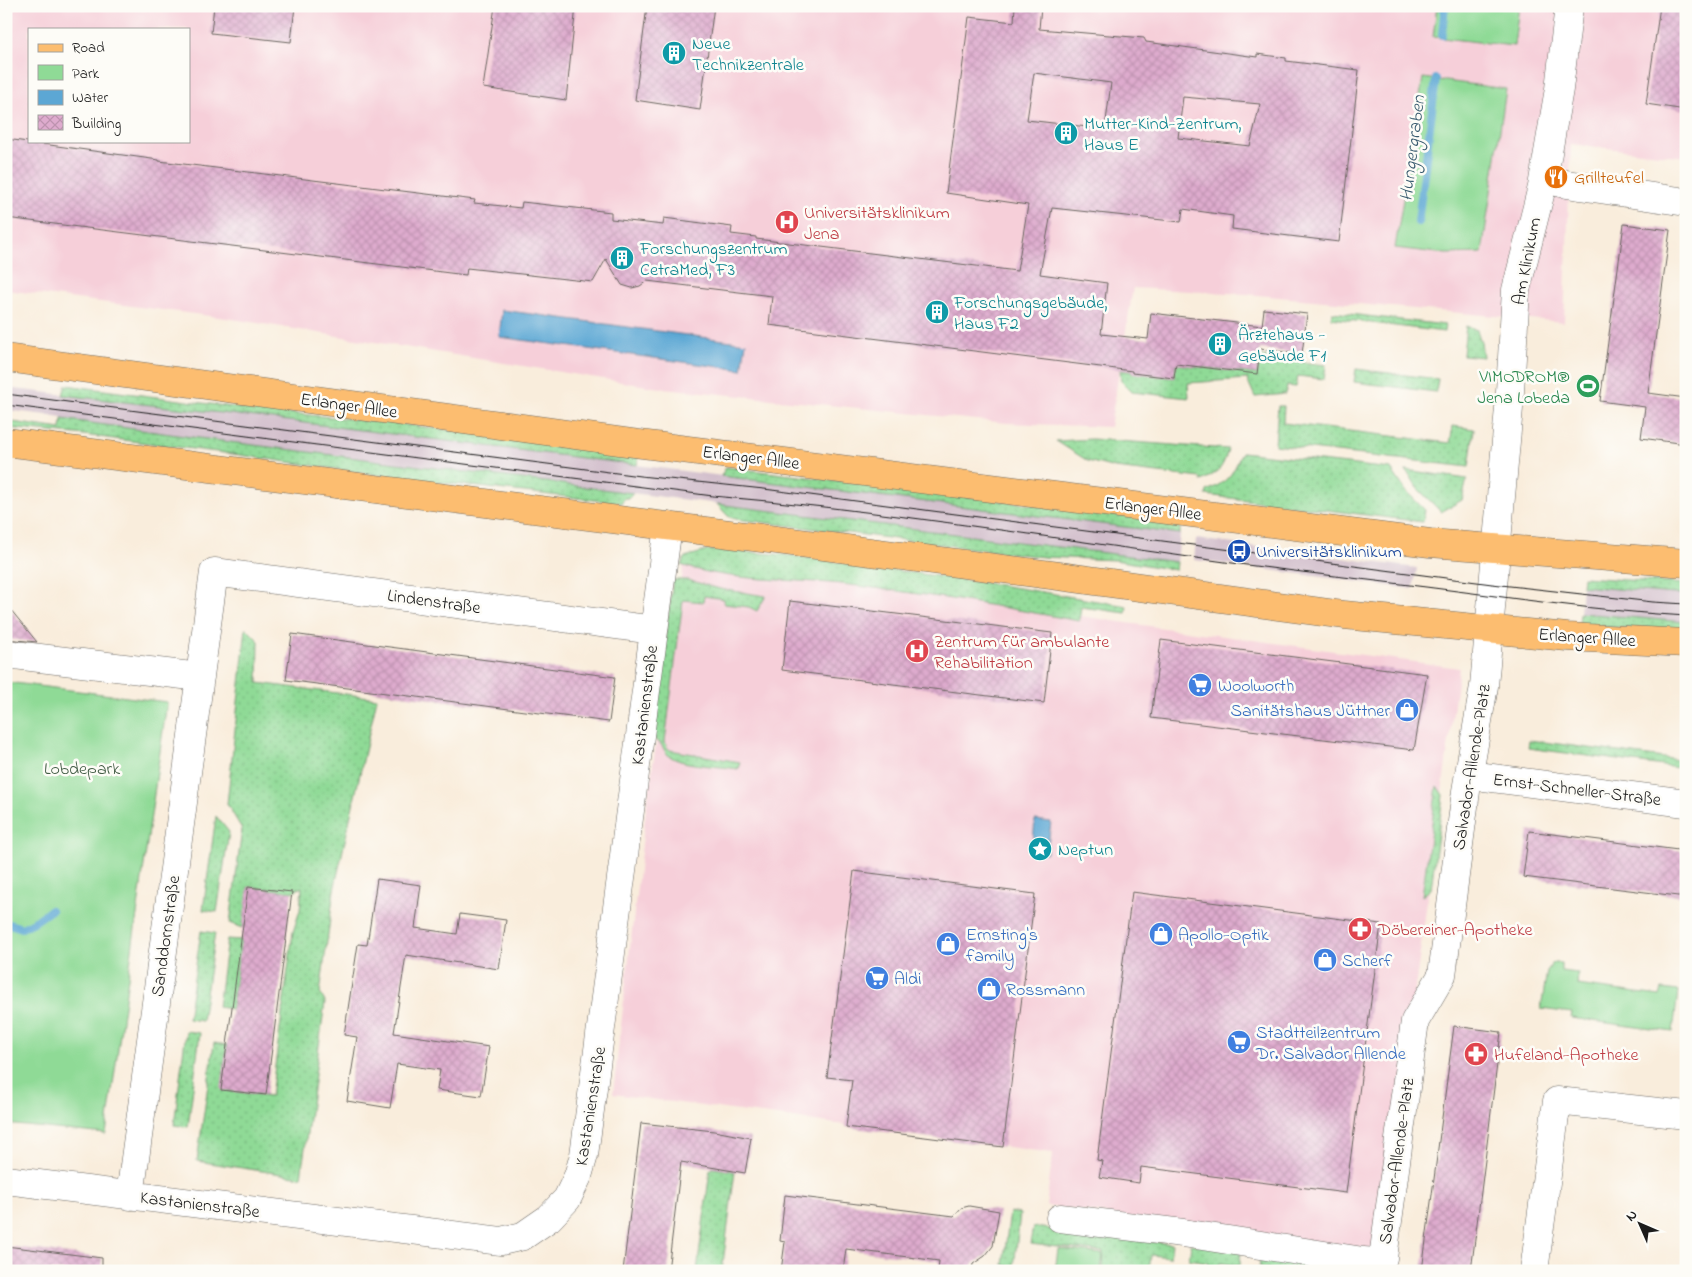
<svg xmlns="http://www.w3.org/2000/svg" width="1692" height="1277" font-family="'Indie Flower',sans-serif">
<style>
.built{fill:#f6cfd9;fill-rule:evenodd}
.railway{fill:#d1bdcb}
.grass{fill:url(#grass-dots);stroke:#567b59}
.green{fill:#8fda96;stroke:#567b59}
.water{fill:#5ca7d4;stroke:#3c6278}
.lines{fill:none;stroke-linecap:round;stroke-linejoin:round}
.stream{stroke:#5ca7d4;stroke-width:8}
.building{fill:url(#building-cross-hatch);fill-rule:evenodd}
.minor-casing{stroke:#69655f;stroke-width:29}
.major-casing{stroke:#69655f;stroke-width:29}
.minor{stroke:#fff;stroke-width:28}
.major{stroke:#fcbd6f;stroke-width:28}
.tram{stroke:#1c1c1c;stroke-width:1}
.labels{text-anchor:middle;stroke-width:5;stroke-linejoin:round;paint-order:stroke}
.culture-label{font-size:18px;fill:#0d838f;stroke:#fdfcf7;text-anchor:start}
.food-label{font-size:18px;fill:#c56008;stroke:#fdfcf7;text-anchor:start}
.health-label{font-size:18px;fill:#be3a42;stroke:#fdfcf7;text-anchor:start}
.street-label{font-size:18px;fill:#1c1c1c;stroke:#fdfcf7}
.leisure-label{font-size:18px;fill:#27864d;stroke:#fdfcf7;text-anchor:end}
.transit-label{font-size:18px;fill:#164399;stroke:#fdfcf7;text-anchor:start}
.shop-label{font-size:18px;fill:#366cbe;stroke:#fdfcf7;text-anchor:start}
.park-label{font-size:18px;fill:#445e47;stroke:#fdfcf7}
.water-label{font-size:19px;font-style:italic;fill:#395b6f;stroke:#fdfcf7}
</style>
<defs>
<pattern id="grass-dots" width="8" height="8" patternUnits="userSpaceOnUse" patternTransform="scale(1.25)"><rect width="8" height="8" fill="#8fda96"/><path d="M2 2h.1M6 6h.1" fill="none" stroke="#7bba81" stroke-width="1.8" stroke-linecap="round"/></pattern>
<pattern id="building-cross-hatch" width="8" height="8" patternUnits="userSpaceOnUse" patternTransform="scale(1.25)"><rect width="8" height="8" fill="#deabce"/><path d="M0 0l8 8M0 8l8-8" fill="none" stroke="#be93b0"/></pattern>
</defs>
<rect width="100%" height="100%" fill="#fdfcf7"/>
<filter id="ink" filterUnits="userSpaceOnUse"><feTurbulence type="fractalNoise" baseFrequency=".02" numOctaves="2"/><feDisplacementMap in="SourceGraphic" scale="10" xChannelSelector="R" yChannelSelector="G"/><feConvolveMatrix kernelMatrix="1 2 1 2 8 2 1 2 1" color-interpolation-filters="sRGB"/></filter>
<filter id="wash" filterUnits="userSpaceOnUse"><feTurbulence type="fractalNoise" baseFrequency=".0096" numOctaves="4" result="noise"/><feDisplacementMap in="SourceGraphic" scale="20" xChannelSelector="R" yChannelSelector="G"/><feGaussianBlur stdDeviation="1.12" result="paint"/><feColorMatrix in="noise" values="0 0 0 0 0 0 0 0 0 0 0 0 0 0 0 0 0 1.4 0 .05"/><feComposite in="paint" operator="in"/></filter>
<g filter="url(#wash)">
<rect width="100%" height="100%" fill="#f9eddc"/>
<path class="built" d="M6,6H1686V157L1571,144L1564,322L1246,294L1133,288L1110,427L1006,423L653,387L226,318L6,290ZM29,29H189V141H29Z
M685,557L1127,623L1459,668L1379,1251L1046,1206L1053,1153L613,1094L646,810Z"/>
<path class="railway" d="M6,388L265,418L1180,534L1177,562L206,439L62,419V417L6,410Z
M1196,539L1417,568L1413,589L1194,560Z
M1582,586L1686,595V622L1580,613Z"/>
<path class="grass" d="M1332,312L1445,325L1444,332L1331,318Z
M1466,326L1477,330L1481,342L1483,357L1463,355Z
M1259,357L1326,365L1324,379L1298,376L1296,387L1287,386L1286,394L1255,397L1247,379L1188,383L1189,398L1132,392L1121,381L1120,370L1174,378L1176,364L1257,374Z
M1356,369L1438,379L1436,392L1354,382Z
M66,385L255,410L394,423L639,455L637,465L265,418L63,395Z
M1278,406H1284L1283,423L1450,443L1453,426L1474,429L1469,467L1275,445Z
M62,419L206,439L633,493L629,498H625L621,503L384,476L240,455L76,434L6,428V421L61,429Z
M1092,439L1228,449C1223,468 1219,473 1201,481V478L1115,468L1088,461L1056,441Z
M1242,452L1391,469L1406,491L1425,510L1423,522L1206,495L1207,491C1230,480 1232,475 1242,452Z
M726,467L1180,523V534L721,476Z
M1406,470L1467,479L1462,500L1441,512L1417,488Z
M717,504L1177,562L1176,570L1115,560L1044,557L1001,552L736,519L728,516Z
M710,550L787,555L1000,585L1127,606L1126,613L1081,607L1079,621C1003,607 927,594 850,585C794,578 735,583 681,565L685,557Z
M1583,577L1686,584V595L1582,586Z
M673,580H688L720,589L766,596L757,611L749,607L724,604V599L704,596L703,602L683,600L665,741L667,747L670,750L740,762L738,769C721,766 685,766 671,757C662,752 665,743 652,738Z
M1580,613L1686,622V632L1579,625Z
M246,628L259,641L258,683L377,698L334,890L320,993L325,1002L301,1177L197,1161L214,1043L227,1045L222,1090L271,1096L293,932L300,910L302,887L292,892L249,887L243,928L230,923L242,829L227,804Z
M1529,740L1686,761V769L1528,748Z
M1437,786L1443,795L1431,889L1422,896Z
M216,816L229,832L217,912L203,910Z
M201,931L215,933L202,1021L188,1019Z
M227,939L241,940L232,1009L218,1007Z
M186,1031L200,1033L188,1127L174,1125Z
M713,1168L735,1171L722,1271H697L710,1170Z
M1010,1212L1020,1214L1014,1267L1003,1265Z
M1033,1227L1172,1244L1170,1257L1151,1255L1149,1271H1103L1104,1252L1030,1244Z
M1191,1244L1241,1250L1240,1266L1220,1263L1219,1271H1207L1208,1262L1189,1259Z
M1261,1253L1310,1259L1309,1271H1278L1259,1268Z"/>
<path class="green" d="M1437,6H1519L1514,46L1433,37Z
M1423,78L1506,89L1482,253L1446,254L1395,248Z
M6,682L167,702L106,1134L6,1124Z
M1553,963H1561V971L1578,973L1577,985L1660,996L1662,989L1678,991L1673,1032L1571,1018L1572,1013L1541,1009L1547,971Z
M1058,1249L1103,1254L1101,1271H1055Z"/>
<path class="water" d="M502,310L746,343L742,370L499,337Z
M1035,820L1051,822L1047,853L1032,851Z"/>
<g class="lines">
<path class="stream" d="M1442,35L1445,6
M1418,222L1436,79
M6,923L22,928L34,922L51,910"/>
</g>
<g id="blocks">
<path class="building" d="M214,6H295L291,42L211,33Z
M495,6H576L566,100L483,88Z
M647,6H714L700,110L635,100Z
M1015,6H1041L1039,29L1144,38L1146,42L1257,57V54L1286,58V61L1359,70L1339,242L1232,229L1233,216L1183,209L1181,222L1052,208L1040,274L1107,283L1101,334L1148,339L1151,313L1262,326L1264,309L1307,314L1302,354L1260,349L1257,374L1176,364L1174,378L1132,373V371L769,325L772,296L647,281L640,286L632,288L622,285L606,259L593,282L467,268L466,275L6,218V139L159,160V161L475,200L474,203L521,208L522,202L611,212V219L663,225L664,218L732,227L731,234L756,237V239L1017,271L1028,205L946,193L969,17L1014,22ZM1034,73L1111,83L1105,129L1027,120ZM1183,97L1260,104L1250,146L1178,138Z
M1660,6H1686V110L1646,104Z
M1624,224L1670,230L1648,393L1686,398V444L1641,438L1645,407L1600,401Z
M790,601L1052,633L1044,703L782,670Z
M6,604L37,642L6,639Z
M292,634L615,677L609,722L286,680Z
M1161,640L1427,674L1414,750L1151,718Z
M1529,831L1686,851V897L1523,877Z
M854,871L1035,894L1003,1147L846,1127L852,1080L827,1077Z
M377,879L421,885L415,928L457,934L460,914L506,920L499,969L406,955L394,1033L489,1047L481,1096L437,1090L440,1070L397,1064L390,1108L347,1101L357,1037L344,1035L358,944L367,945Z
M248,887L292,892L266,1095L221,1090Z
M1132,892L1381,924L1346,1193L1141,1167L1139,1183L1099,1177L1102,1161L1097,1160Z
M1454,1026L1501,1032L1485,1160L1471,1271H1422Z
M641,1123L714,1131L751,1138L745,1173L681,1162L668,1271H623Z
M785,1195L954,1216L961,1208L969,1206L999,1211L993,1246L985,1256L973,1264L972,1271H938L939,1261L846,1249L843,1271H781L785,1242L780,1241Z
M6,1246L102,1258V1271H6Z"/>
</g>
</g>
<g filter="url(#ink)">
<use href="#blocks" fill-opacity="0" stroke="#69655f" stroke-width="1"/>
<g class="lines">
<g class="minor-casing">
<path id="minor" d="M1560,183L1686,202
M6,654L200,677
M1469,775L1686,803
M6,1180L501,1241L523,1236L549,1218L567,1199L578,1176L584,1155L668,526
M130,1196L214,572L654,630
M1060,1218L1183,1233L1363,1261L1376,1262L1383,1258L1415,1021L1442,975L1466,791L1484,686L1509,408L1516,290L1542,187L1559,89L1569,6
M1534,1271L1557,1101L1686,1115"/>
</g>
<g class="major-casing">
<path id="major" d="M6,358L633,443L1430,543L1686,563
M6,442L1059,576L1344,615L1567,637L1686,643"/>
</g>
<use href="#minor" class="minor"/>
<use href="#major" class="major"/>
<path class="tram" d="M6,394L640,476L764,489L1492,584L1653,602L1686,604
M6,405L713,496C870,509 1026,534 1182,556C1263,568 1345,577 1426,587C1513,598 1599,611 1686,616"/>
</g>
</g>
<defs>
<g id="building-disc" transform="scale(1.25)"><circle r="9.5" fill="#0f9aa8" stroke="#fdfcf7"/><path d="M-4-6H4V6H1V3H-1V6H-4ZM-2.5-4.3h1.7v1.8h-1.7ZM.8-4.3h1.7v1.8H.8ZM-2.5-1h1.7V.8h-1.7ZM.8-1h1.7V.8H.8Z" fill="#fff"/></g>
<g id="restaurant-disc" transform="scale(1.25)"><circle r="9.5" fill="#e8710a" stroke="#fdfcf7"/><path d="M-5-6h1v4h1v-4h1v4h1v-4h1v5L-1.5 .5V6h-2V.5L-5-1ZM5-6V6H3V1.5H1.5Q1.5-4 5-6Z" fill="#fff"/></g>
<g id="hospital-disc" transform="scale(1.25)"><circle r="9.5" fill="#e0444e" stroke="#fdfcf7"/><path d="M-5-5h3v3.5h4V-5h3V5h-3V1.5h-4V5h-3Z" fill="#fff"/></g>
<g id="stadium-disc" transform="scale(1.25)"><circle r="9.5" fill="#2e9e5b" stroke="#fdfcf7"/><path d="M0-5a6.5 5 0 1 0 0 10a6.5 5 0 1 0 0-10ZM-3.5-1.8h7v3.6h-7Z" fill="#fff"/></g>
<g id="bus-disc" transform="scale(1.25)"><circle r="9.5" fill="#1a4fb4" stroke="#fdfcf7"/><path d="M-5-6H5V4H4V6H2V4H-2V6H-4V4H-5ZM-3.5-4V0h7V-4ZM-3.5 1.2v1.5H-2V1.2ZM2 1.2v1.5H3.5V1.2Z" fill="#fff"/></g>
<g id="supermarket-disc" transform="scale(1.25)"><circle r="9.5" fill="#3f7fe0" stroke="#fdfcf7"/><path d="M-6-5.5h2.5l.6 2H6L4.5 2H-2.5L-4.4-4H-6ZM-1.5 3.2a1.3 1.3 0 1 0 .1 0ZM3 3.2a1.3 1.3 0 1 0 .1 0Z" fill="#fff"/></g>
<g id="shop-disc" transform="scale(1.25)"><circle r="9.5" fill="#3f7fe0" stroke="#fdfcf7"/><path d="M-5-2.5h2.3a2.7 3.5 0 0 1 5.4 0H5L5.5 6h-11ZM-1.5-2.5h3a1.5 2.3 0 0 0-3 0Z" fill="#fff"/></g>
<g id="sight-disc" transform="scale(1.25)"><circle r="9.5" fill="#0f9aa8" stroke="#fdfcf7"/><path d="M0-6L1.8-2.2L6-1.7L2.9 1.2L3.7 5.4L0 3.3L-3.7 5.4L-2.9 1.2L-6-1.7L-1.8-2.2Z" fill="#fff"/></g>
<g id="pharmacy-disc" transform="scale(1.25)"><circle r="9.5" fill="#e0444e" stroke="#fdfcf7"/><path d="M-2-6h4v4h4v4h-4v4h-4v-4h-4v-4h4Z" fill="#fff"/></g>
</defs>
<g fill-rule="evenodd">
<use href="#building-disc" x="674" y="53"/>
<use href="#building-disc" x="1066" y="133"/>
<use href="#restaurant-disc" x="1556" y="177"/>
<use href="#hospital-disc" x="787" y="222"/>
<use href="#building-disc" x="622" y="258"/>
<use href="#building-disc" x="937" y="312"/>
<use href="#building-disc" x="1220" y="344"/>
<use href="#stadium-disc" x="1588" y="386"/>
<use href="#bus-disc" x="1239" y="551"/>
<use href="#hospital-disc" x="917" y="651"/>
<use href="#supermarket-disc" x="1200" y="685"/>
<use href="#shop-disc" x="1407" y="710"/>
<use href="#sight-disc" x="1040" y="849"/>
<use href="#pharmacy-disc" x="1360" y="929"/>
<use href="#shop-disc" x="1161" y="934"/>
<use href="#shop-disc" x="948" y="944"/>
<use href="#shop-disc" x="1325" y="960"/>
<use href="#supermarket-disc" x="877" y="978"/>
<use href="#shop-disc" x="989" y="989"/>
<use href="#supermarket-disc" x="1239" y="1042"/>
<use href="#pharmacy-disc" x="1476" y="1054"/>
</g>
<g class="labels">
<g class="culture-label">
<text x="692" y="49">Neue<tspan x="692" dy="21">Technikzentrale</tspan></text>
<text x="1084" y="129">Mutter-Kind-Zentrum,<tspan x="1084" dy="21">Haus E</tspan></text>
<text x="640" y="254">Forschungszentrum<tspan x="640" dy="21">CetraMed, F3</tspan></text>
<text x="954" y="308">Forschungsgebäude,<tspan x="954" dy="21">Haus F2</tspan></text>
<text x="1238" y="340">Ärztehaus -<tspan x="1238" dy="21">Gebäude F1</tspan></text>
<text x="1058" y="855">Neptun</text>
</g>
<g class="food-label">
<text x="1574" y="183">Grillteufel</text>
</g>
<g class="health-label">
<text x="804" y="218">Universitätsklinikum<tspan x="804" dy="21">Jena</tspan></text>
<text x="934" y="647">Zentrum für ambulante<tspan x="934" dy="21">Rehabilitation</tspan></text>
<text x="1378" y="935">Döbereiner-Apotheke</text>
<text x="1494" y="1060">Hufeland-Apotheke</text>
</g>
<g class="street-label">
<text transform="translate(1526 261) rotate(-79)" y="6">Am Klinikum</text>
<text transform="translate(349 405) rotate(8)" y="6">Erlanger Allee</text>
<text transform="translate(751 457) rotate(7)" y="6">Erlanger Allee</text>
<text transform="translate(1153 508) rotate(7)" y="6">Erlanger Allee</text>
<text transform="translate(434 601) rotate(8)" y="6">Lindenstraße</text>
<text transform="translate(1587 637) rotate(4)" y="6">Erlanger Allee</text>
<text transform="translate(644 705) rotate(-83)" y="6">Kastanienstraße</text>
<text transform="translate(1471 767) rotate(-81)" y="6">Salvador-Allende-Platz</text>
<text transform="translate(1577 789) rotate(7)" y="6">Ernst-Schneller-Straße</text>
<text transform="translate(165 936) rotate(-82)" y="6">Sanddornstraße</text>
<text transform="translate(590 1106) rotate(-81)" y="6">Kastanienstraße</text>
<text transform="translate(1396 1161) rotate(-82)" y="6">Salvador-Allende-Platz</text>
<text transform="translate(200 1204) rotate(7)" y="6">Kastanienstraße</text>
</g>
<g class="leisure-label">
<text x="1570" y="382">VIMODROM®<tspan x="1570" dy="21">Jena Lobeda</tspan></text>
</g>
<g class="transit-label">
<text x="1256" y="557">Universitätsklinikum</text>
</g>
<g class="shop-label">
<text x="1218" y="691">Woolworth</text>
<text x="1390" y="716" text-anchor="end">Sanitätshaus Jüttner</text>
<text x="966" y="940">Ernsting's<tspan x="966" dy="21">family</tspan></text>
<text x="1178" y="940">Apollo-Optik</text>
<text x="1342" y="966">Scherf</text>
<text x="894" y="984">Aldi</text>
<text x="1006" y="995">Rossmann</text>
<text x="1256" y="1038">Stadtteilzentrum<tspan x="1256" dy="21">Dr. Salvador Allende</tspan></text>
</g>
<g class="park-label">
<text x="82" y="774">Lobdepark</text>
</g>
<g class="water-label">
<text transform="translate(1411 148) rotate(-83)" y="7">Hungergraben</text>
</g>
</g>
<rect width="1692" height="1277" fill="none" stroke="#fdfcf7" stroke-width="25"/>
<rect x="28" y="28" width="162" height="115" fill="#fdfcf7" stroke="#a3a29f"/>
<rect x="38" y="44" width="25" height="8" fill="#fcbd6f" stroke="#a3a29f"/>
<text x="72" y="52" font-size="15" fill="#1c1c1c">Road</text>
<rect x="38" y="65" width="25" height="15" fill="#8fda96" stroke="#a3a29f"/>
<text x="72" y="78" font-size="15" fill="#1c1c1c">Park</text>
<rect x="38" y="90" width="25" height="15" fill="#5ca7d4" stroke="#a3a29f"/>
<text x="72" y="102" font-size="15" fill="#1c1c1c">Water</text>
<rect x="38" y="115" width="25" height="15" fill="url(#building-cross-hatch)" stroke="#a3a29f"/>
<text x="72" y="128" font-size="15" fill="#1c1c1c">Building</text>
<g transform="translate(1640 1224) rotate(315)" stroke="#fdfcf7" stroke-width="4" paint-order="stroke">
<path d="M0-4L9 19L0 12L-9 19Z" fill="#1c1c1c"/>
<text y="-8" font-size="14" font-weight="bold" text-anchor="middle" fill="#1c1c1c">N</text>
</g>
</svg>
